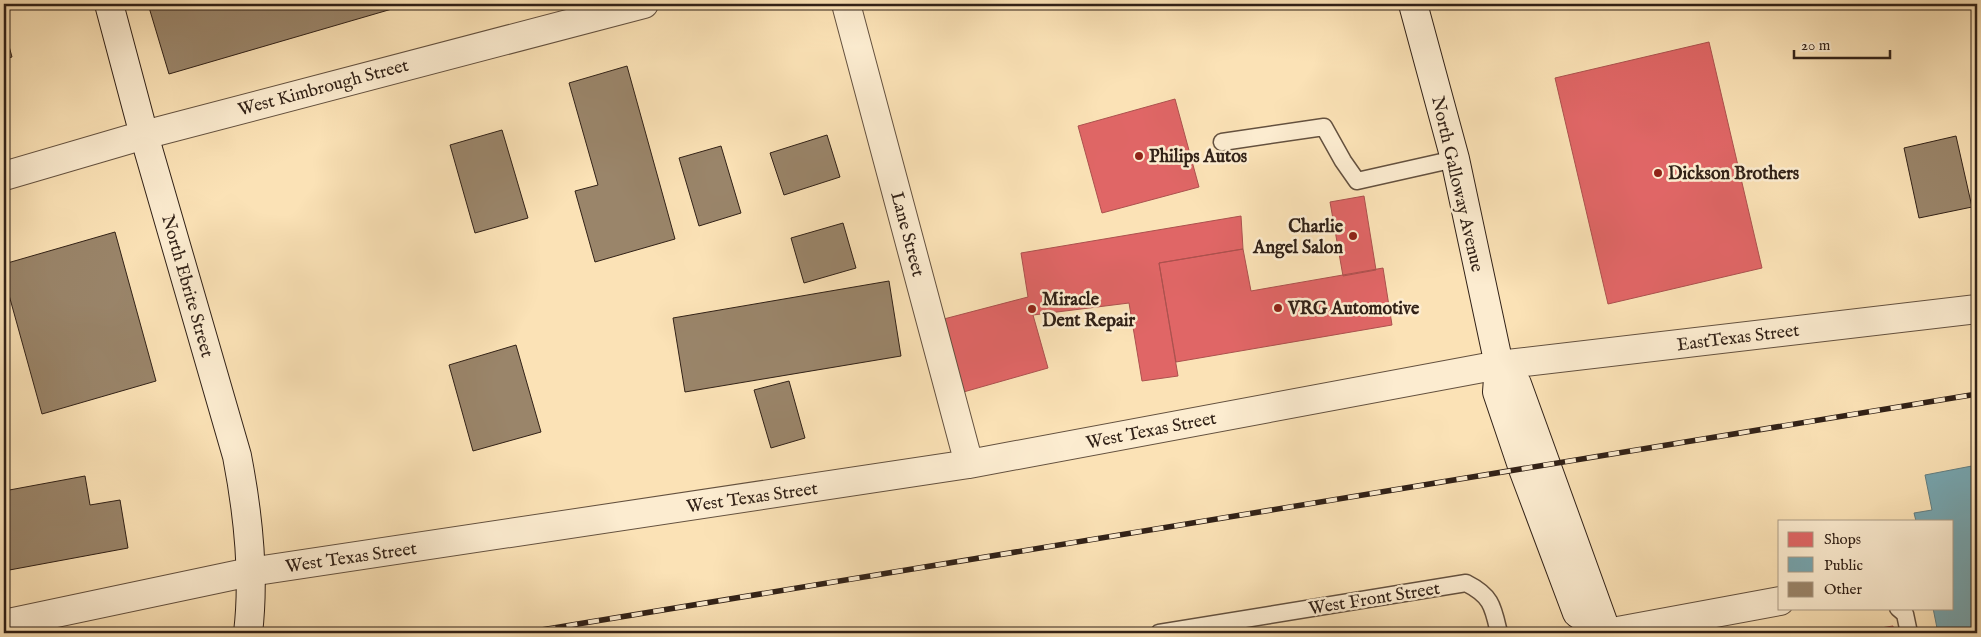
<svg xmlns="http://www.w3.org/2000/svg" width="1981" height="637" font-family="'IM FELL English',serif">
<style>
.shops{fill:#e06666;stroke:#ac514e}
.public{fill:#76a5af;stroke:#617d81}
.building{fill:#9a856a;stroke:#312117}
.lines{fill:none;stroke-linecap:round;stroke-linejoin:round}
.lane-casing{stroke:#64513f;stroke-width:19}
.street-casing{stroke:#64513f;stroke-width:30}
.secondary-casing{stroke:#312117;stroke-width:30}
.lane{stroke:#fcecd0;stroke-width:16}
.street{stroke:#fcecd0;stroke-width:28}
.secondary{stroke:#fcecd0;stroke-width:28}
.rail-casing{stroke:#312117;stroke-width:5.5}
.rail{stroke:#fcecd0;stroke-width:4;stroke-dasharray:11;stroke-linecap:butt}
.poi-dot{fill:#8f2418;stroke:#fcecd0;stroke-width:2}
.labels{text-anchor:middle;stroke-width:5;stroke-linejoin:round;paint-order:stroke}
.street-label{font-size:18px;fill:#312117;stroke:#fcecd0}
.poi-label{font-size:18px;font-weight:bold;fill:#312117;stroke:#fcecd0;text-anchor:start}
</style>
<rect width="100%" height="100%" fill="#fbe2b6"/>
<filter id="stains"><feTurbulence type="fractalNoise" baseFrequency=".004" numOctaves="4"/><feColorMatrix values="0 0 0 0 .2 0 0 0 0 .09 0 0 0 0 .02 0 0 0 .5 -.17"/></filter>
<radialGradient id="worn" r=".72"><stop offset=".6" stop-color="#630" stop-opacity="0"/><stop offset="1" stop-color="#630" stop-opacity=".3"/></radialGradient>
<path class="shops" d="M1709,42L1762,268L1608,304L1555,78Z
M1175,99L1199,187L1102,213L1078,126Z
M1364,196L1376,270L1343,276L1330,202Z
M1241,216L1243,249L1159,263L1178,376L1142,381L1129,303L1033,315L1048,368L960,393L940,320L1028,297L1021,253Z
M1243,249L1251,291L1383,268L1392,325L1176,362L1159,263Z
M1893,626L1894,633H1849Z"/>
<path class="public" d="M1977,465V633H1938L1933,608H1952V521H1916L1914,513L1932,510L1925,475Z"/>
<path class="building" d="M148,4H409L169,74Z
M4,28L12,57L4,59Z
M627,66L675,239L595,262L575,191L598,185L569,83Z
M502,130L528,218L475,233L450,145Z
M827,135L840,177L784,195L770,153Z
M1956,136L1972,207L1919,218L1904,148Z
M721,146L741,213L699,226L679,158Z
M843,223L856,268L804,283L791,238Z
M115,232L156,381L42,414L4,277V264Z
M889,281L901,356L685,392L673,318Z
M516,345L541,432L473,451L449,365Z
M789,381L805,438L771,448L754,390Z
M85,476L90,505L120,500L128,548L4,571V491Z"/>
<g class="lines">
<g class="lane-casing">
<path id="lane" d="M1222,142L1324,127L1343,161L1357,181L1455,159
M1898,608L1905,614L1909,633
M1159,633L1466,583C1492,596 1493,607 1499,633"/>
</g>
<g class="street-casing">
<path id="street" d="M846,4L969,464
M4,176L144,135L644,4
M4,624L250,572L969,464L1499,365L1977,309
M1607,633L1780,601"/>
</g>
<g class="secondary-casing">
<path id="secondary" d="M109,4L144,135L237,456C248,513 255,575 248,633
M1413,4L1455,159L1499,365L1497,392L1523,469L1577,613L1607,633
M1499,365L1517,384L1607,633"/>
</g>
<use href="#lane" class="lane"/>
<use href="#street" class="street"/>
<use href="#secondary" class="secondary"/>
<g class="rail-casing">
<path id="rail" d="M523,633L1977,394"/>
</g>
<use href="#rail" class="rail"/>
</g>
<g class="poi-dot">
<circle cx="1139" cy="156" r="5"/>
<circle cx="1658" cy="173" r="5"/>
<circle cx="1353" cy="236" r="5"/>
<circle cx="1278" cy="308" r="5"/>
<circle cx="1032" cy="309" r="5"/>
</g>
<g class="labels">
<g class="street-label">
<text transform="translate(323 87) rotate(-15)" y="6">West Kimbrough Street</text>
<text transform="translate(1458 184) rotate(77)" y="6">North Galloway Avenue</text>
<text transform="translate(908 234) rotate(75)" y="6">Lane Street</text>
<text transform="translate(188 286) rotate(74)" y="6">North Ebrite Street</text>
<text transform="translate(1738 337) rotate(-7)" y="6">EastTexas Street</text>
<text transform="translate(1151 430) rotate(-11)" y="6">West Texas Street</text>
<text transform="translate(752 497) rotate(-8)" y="6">West Texas Street</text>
<text transform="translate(351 557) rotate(-8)" y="6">West Texas Street</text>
<text transform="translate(1374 598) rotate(-9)" y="6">West Front Street</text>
</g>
<g class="poi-label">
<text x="1149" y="162">Philips Autos</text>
<text x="1668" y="179">Dickson Brothers</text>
<text x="1343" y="232" text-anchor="end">Charlie<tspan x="1343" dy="21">Angel Salon</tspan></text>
<text x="1042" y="305">Miracle<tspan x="1042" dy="21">Dent Repair</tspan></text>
<text x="1288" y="314">VRG Automotive</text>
</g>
</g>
<rect width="1981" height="637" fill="none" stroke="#fbe2b6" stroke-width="20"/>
<rect x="5" y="5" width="1971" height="627" fill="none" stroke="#312117" stroke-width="2.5"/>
<rect x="10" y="10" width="1961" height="617" fill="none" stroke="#312117"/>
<rect x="1778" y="520" width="175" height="90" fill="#fcecd0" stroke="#ab9b86"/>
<rect x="1788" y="532" width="25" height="15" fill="#e06666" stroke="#ab9b86"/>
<text x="1824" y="544" font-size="15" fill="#312117">Shops</text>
<rect x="1788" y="557" width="25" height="15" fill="#76a5af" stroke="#ab9b86"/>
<text x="1824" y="570" font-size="15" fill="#312117">Public</text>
<rect x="1788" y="582" width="25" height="15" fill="#9a856a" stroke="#ab9b86"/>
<text x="1824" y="594" font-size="15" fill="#312117">Other</text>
<path d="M1794 50v8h96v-8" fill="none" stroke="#312117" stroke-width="2.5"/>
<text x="1801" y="50" font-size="15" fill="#312117" stroke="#fcecd0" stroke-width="4" paint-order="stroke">20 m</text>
<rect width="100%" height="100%" filter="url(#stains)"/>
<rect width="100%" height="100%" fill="url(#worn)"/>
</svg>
